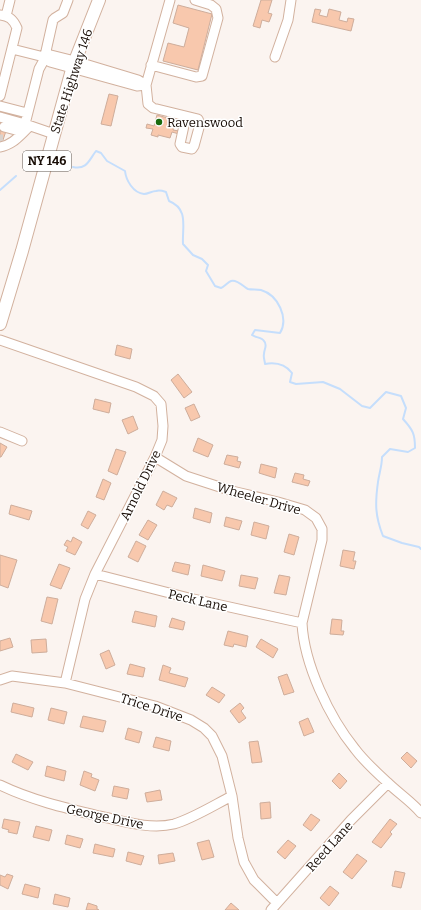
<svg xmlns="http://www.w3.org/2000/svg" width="421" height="910" font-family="Bitter,serif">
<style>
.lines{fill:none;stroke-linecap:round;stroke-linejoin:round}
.stream{stroke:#c5defc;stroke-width:2}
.building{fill:#f8c8ad;stroke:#cead9b}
.minor-tunnel{stroke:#d9d2cd;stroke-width:9;stroke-dasharray:9 4.5;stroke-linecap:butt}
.minor-casing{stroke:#d2b19e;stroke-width:11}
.major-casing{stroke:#d2b19e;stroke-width:14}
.minor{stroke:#fff;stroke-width:9}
.major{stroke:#fff;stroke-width:12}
.poi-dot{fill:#1a6a0d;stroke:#fff;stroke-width:1.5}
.labels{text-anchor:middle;stroke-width:3;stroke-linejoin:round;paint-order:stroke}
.shield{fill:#fff;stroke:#5e5651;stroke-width:1}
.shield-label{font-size:12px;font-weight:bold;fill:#190e07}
.street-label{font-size:13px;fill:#190e07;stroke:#fff}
.poi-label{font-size:13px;fill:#190e07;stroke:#fff;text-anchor:start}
</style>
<rect width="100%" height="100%" fill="#fbf4f0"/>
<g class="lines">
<path class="stream" d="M73,167C87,170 89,160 96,151L101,153L107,161L125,171C126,180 133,193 144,194C148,194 152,191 156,191C159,190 163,191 166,192L169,201C189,209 182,227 183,244L193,255L202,259L208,265L206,271L215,286L221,288C224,287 228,282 231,281C237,279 244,287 248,289C252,290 257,289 261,290C278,295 289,318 280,333L255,330L252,335C256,338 262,337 264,341C268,345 264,349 264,354C263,357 265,361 265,364C276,362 285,364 292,373L290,382L296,384L323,382L340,389L362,406L370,408L386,392L401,396L406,408L403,419C413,430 415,434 415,448L408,452L390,449L382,457C382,466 379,474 378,482C375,503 375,516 383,536L402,543L419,547L421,549
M0,190L16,176"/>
</g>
<path class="building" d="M261,0H272L268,13L272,14L269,22L262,20L260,28L253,26Z
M178,5L212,14L198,70L163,61L168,43L184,47L189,28L173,23Z
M315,9L321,10L319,15L327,17L329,9L341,12L339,20L347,22L348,18L354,19L351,31L312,22Z
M109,94L118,96L111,126L101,124Z
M157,115L171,119L169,124L174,126L173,130L179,131V134L172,132L170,138L158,135V137L151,135L153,129L146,128L147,124L154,126Z
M0,119L6,121V131L2,143H0Z
M117,345L132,349L130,359L115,355Z
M178,374L192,392L184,398L171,380Z
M95,399L111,403L109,413L93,409Z
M194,404L200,417L191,421L185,408Z
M133,416L138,429L128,434L122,420Z
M198,438L213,445L208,457L193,451Z
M0,443L7,447L1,457H0Z
M116,449L126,452L117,475L108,471Z
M227,455L238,457L237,461L241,462L239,468L224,464Z
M261,464L277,468L275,478L259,473Z
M295,473L304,475L303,479L310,481L308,486L292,482Z
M103,479L111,483L104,500L96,497Z
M163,491L177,498L172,507L167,505L164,510L156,505Z
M11,505L32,511L29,520L9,514Z
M195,508L212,513L210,523L193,518Z
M88,511L96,515L88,529L81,525Z
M226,517L242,521L239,530L224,526Z
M148,520L157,525L148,540L139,535Z
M254,522L269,526L266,539L251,535Z
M289,534L299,537L294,555L284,552Z
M73,537L82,542L75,555L66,551L68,547L64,545L67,540L71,542Z
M136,541L146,546L138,562L128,557Z
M343,550L355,552L353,561H356L354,569L340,566Z
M0,555L17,560L8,588L0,585Z
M175,562L190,565L188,575L172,571Z
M59,564L70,568L61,589L50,585Z
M203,565L225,571L222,581L201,576Z
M241,575L258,578L255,589L239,586Z
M279,575L290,577L286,595L274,593Z
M47,597L58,599L52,624L41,621Z
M135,611L157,616L155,627L132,622Z
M172,618L185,622L183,630L169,627Z
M332,619L342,620L341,631H344L343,635L330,634Z
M228,631L248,636L246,647L234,644L233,647L224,645Z
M10,638L13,647L0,651V641Z
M46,639L47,652L32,653L31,640Z
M261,639L278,649L273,658L256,647Z
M109,650L115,665L106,669L100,654Z
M130,664L145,668L143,677L127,674Z
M163,665L171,668L169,673L188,678L185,687L159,680Z
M287,674L294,692L284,695L278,677Z
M212,687L225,695L219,703L206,695Z
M13,703L34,708L32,717L11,712Z
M240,703L244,708L241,711L246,718L239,723L230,711Z
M51,708L67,712L64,724L48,720Z
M83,716L106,721L103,732L80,727Z
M308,718L314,732L304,736L299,722Z
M128,728L142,732L139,743L125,739Z
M156,737L171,741L169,751L153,747Z
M258,741L262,762L252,763L249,742Z
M407,752L417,761L411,768L401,758Z
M16,754L33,762L28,770L12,762Z
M47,766L66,771L64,781L45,776Z
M84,771L92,774L91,777L99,780L95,791L80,785Z
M339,773L347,781L340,789L332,781Z
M114,786L129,789L127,799L112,796Z
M160,790L162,800L147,802L145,793Z
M270,802L271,818L261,819L260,803Z
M311,814L320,820L311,831L303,825Z
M4,819L20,822L17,834L8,832L9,830L2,828Z
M390,819L397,824L390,832L392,834L381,848L372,842Z
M36,826L52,830L49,841L33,837Z
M67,835L83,839L80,848L65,844Z
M209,840L214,857L202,860L197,843Z
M288,840L296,846L285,859L277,852Z
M95,844L115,849L113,857L93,853Z
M128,852L144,856L141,865L126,861Z
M173,853L175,861L159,864L158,855Z
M357,854L367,861L352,879L343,872Z
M395,871L405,873L401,888L392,886Z
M7,874L13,876L8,889L0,885V875L5,877Z
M25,884L40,888L38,898L22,894Z
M330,886L339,893L329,906L320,898Z
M55,894L70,898L68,907L53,904Z
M88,903L97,906V909L99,910H86Z
M231,903L239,910H225Z"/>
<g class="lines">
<path class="minor-tunnel" d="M0,139H3"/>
<g class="minor-casing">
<path id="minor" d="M170,0L146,85L148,104L153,108L198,119L200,124L194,146L192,149L182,147L180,144L185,121L183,116
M0,15C9,16 13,19 17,28L0,96
M6,16L10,0
M12,49L48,58L50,62L137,86L146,85
M275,57L288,20L291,0
M48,58L51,55L75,61L138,80L146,85
M151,65L196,77L202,76L218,18L216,9L211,5L195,0
M0,106L27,113
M0,117L25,124
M4,127L23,132
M54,134L25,124L39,69L44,60L53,20L55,18L63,13L68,0
M0,147C13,145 20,135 29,127
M0,340L136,387L154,396L161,404L163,426L162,440L155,457L95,574L85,599L65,683
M0,432L22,441
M155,457L186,476L232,491L278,502L305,510L316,518L322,529V540L302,623C304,664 329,717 355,749C364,761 376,772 387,782C398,793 411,801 421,813
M95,574L189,598L302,623
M0,680L12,676L65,683L155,706L191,720L204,728L212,736L222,756L232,796L238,838L244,862L254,880L273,899L278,902
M0,785C31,800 65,808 99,816C123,821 150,830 174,824C192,819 216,804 232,796
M271,910L351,820L388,783"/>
</g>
<g class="major-casing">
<path id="major" d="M0,324L22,251L73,66L99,0"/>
</g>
<use href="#minor" class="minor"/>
<use href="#major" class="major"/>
</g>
<circle class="poi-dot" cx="159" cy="122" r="4"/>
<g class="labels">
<rect class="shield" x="23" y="151" width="48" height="20" rx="3"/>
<g class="shield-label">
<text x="47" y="165">NY 146</text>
</g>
<g class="street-label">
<text transform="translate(71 81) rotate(-72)" y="5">State Highway 146</text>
<text transform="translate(140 485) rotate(-64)" y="5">Arnold Drive</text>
<text transform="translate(259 498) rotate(16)" y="5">Wheeler Drive</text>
<text transform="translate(198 600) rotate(13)" y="5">Peck Lane</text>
<text transform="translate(152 707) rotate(18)" y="5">Trice Drive</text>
<text transform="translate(105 816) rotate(12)" y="5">George Drive</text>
<text transform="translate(329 846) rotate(-48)" y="5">Reed Lane</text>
</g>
<g class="poi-label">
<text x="167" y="127">Ravenswood</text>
</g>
</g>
</svg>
